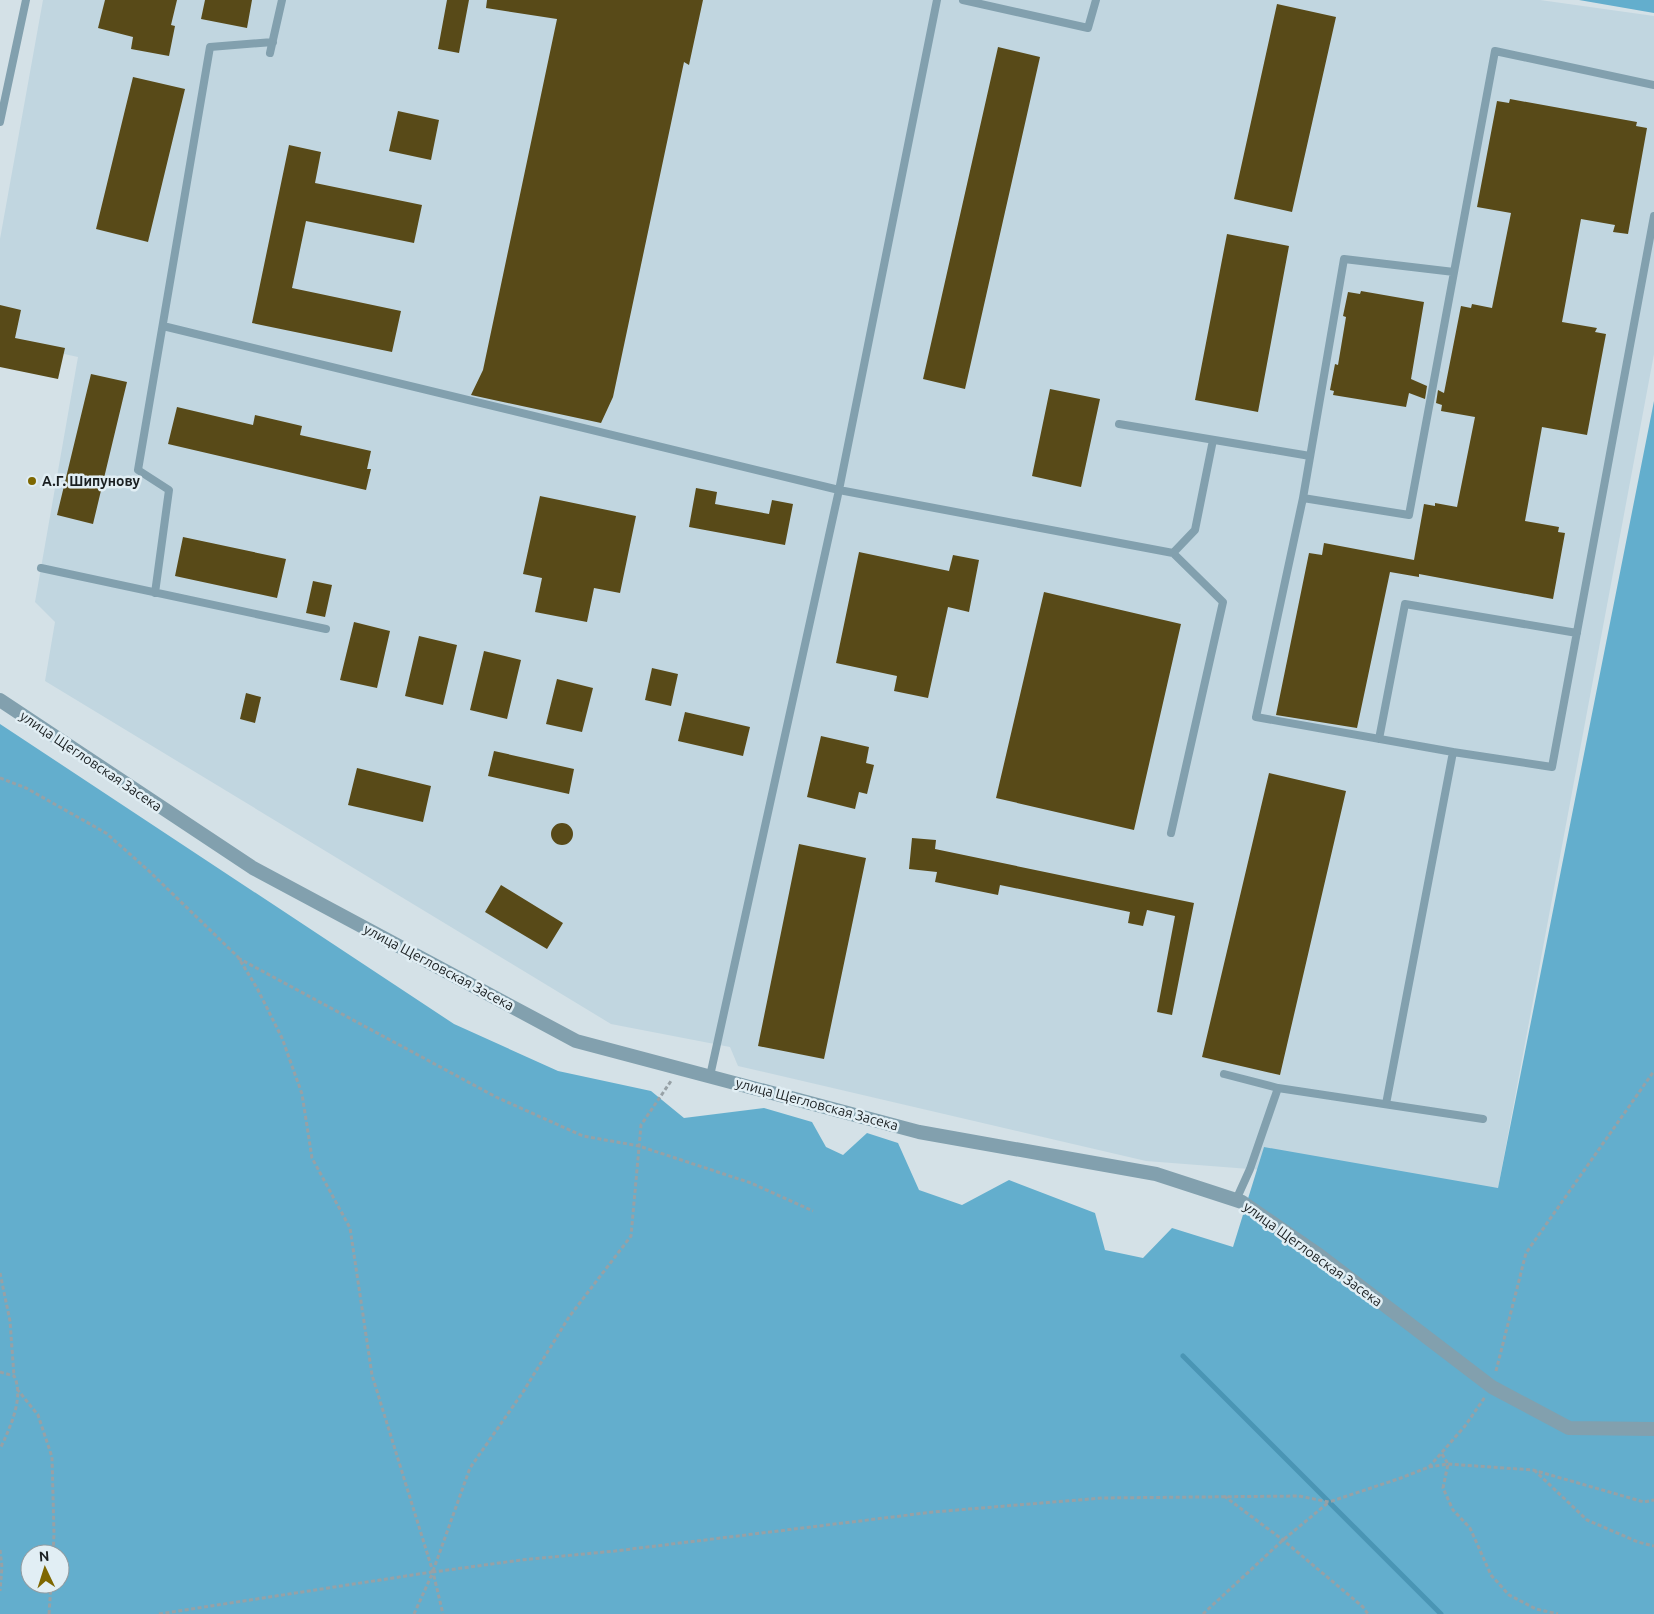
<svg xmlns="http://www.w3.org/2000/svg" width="1654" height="1614" font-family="Ubuntu,sans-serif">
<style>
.built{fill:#c1d6e0}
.forest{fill:#63aecd;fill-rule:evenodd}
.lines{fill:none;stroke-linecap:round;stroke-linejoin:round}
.stream{stroke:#4a95b4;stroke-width:5}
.building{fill:#584a18}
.path{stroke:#97a1a6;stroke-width:3;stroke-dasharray:4 2.5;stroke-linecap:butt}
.service{stroke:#82a0ae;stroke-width:8}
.minor{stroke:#82a0ae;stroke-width:14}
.poi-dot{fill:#7e6700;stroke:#e1eef4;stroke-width:2}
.labels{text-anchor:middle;stroke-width:5;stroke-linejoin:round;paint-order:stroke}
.poi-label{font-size:14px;font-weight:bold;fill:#1a1f21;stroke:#e1eef4;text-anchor:start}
.street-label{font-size:14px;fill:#1a1f21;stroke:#e1eef4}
</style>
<rect width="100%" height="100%" fill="#d4e1e7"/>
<path class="built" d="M43,0H1540L1654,16V354L1498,1188L1146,1161L738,1066L730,1047L611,1024L45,681L55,622L35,602L78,357L0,340V239Z"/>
<path class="forest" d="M1579,0H1654V13Z
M1654,401V1614H0V724L454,1024L558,1071L651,1091L684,1118L764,1108L812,1122L826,1147L843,1155L867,1133L898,1143L919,1190L962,1205L1009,1180L1095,1213L1105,1250L1143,1258L1172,1228L1233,1247L1264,1147L1498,1188ZM30,1554H60V1584H30Z"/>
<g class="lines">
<path class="stream" d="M1183,1356L1441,1614"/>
</g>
<path class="building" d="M105,0H177L171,25L175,26L169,56L131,49L133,37L98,28Z
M205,0H252L247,28L201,19Z
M447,0H469L459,53L438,49Z
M487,0H703L689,65L684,62L613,397L601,423L471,395L483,370L557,19L486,8Z
M1277,4L1336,17L1292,212L1234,199Z
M998,47L1040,57L965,389L923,379Z
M133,77L185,89L148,242L96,229Z
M1510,99L1637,122L1636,126L1647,128L1628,234L1613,232L1615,225L1581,219L1562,322L1597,328L1595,332L1606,334L1587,435L1542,427L1525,521L1559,527L1558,532L1565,533L1553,599L1419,574V577L1390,572L1357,728L1276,715L1309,553L1322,555L1324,543L1414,560L1424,504L1435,506V503L1457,507L1475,417L1441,411L1442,405L1436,403L1438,390L1444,393L1461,306L1471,308L1472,304L1492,308L1511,213L1477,207L1497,101L1509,103Z
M398,111L439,120L431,160L389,151Z
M289,145L321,152L315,183L422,205L414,243L306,221L292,288L401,311L392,352L252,323Z
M1227,234L1289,246L1258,412L1195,400Z
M1361,291L1424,302L1411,379L1427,386L1425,399L1409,393L1406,407L1333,395L1334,391L1330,390L1335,364L1338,365L1346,317L1343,316L1348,292L1360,294Z
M0,305L21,310L15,338L65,348L58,379L0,367Z
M91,374L127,382L93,524L57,515Z
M1050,389L1100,399L1081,487L1032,476Z
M177,407L253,425L255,415L302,426L300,435L371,451L367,469H371L366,490L168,444Z
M696,488L717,492L715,504L769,514L772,500L793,504L785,545L689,527Z
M540,496L636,516L620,593L594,588L587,622L535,612L542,578L523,574Z
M183,537L286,559L277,598L175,576Z
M859,552L949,571L953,555L979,560L969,612L948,607L928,698L894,691L897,676L836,663Z
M313,581L332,585L325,617L306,613Z
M1044,592L1181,624L1134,830L996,798Z
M354,622L390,631L377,688L340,680Z
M419,636L457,645L443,705L405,696Z
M484,651L521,660L507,719L470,710Z
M652,668L678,674L671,706L645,700Z
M557,679L593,688L582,732L546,724Z
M246,693L261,697L255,723L240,719Z
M685,712L750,727L743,756L678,741Z
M821,736L869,747L866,763L874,765L867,794L859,792L855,809L807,797Z
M494,751L574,769L569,794L488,776Z
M357,768L431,786L423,822L348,805Z
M1269,773L1346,791L1280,1075L1202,1057Z
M551 834a11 11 0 1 1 22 0a11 11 0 1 1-22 0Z
M912,838L936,840L935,849L1194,903L1172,1015L1157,1012L1175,916L1147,910L1143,926L1128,923L1130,912L1000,885L998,895L935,882L937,872L909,869Z
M799,844L866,858L824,1059L758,1046Z
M501,885L563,923L547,949L485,912Z"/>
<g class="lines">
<path class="path" d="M0,778L26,788L106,833L149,871L238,957L257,988L282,1038L302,1094L312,1158L350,1228L372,1375L433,1572L443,1614
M238,958L496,1097L583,1136L639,1146L751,1183L813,1211
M0,1273L10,1321L14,1376
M1496,1371L1526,1253L1654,1071
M0,1372L14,1376C25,1397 9,1430 0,1449
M17,1389L38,1415L52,1457L54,1534L53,1554
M1442,1454L1448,1464L1443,1488L1453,1510L1470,1528L1491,1575L1509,1595L1536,1609L1558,1614
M1429,1467L1448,1464L1533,1470L1644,1502L1654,1500
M1534,1470L1587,1520L1638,1542L1654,1546
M1224,1496L1283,1540L1363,1607L1368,1614
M0,1550L2,1567L0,1591
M433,1571L470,1468L523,1392L569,1317L631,1236L641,1125L671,1081
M49,1614L51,1584
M159,1614L432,1572
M414,1614L433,1572L521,1560L615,1551L933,1512L1102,1498L1299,1496L1329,1502L1401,1478L1429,1467L1465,1426L1485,1397
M1203,1614L1283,1540L1329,1502"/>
<path class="service" d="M963,0L1088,28L1096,0
M270,53L282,0
M0,122L26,0
M163,326L839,490L1173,553L1223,602L1171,833
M1119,424L1310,456
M1303,498L1409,515L1495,51L1654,85
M1173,553L1195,530L1213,440
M41,568L326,629
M155,593L169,490L138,470L210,47L273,42
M1379,739L1405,604L1577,633
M1453,752L1256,717L1303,498L1344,259L1454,272
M1224,1074L1278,1088L1483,1119
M710,1076L839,490L937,0
M1386,1104L1453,752L1552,767L1654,216
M1236,1200L1250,1169L1278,1088"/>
<path class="minor" d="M0,700L253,868L576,1041L919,1132L1156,1174L1242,1202L1319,1255L1492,1387L1569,1428L1654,1429"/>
</g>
<circle class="poi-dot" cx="32" cy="481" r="5"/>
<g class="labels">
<g class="poi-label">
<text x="42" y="486">А.Г. Шипунову</text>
</g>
<g class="street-label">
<text transform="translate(91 761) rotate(34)" y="5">улица Щегловская Засека</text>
<text transform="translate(439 967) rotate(28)" y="5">улица Щегловская Засека</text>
<text transform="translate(817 1104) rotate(15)" y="5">улица Щегловская Засека</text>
<text transform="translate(1313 1254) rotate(36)" y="5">улица Щегловская Засека</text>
</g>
</g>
<g transform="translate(45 1569) rotate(356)"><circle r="24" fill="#e1eef4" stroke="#919ba0"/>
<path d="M0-4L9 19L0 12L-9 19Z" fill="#7e6700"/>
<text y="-8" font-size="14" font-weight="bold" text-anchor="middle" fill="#1a1f21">N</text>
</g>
</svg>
